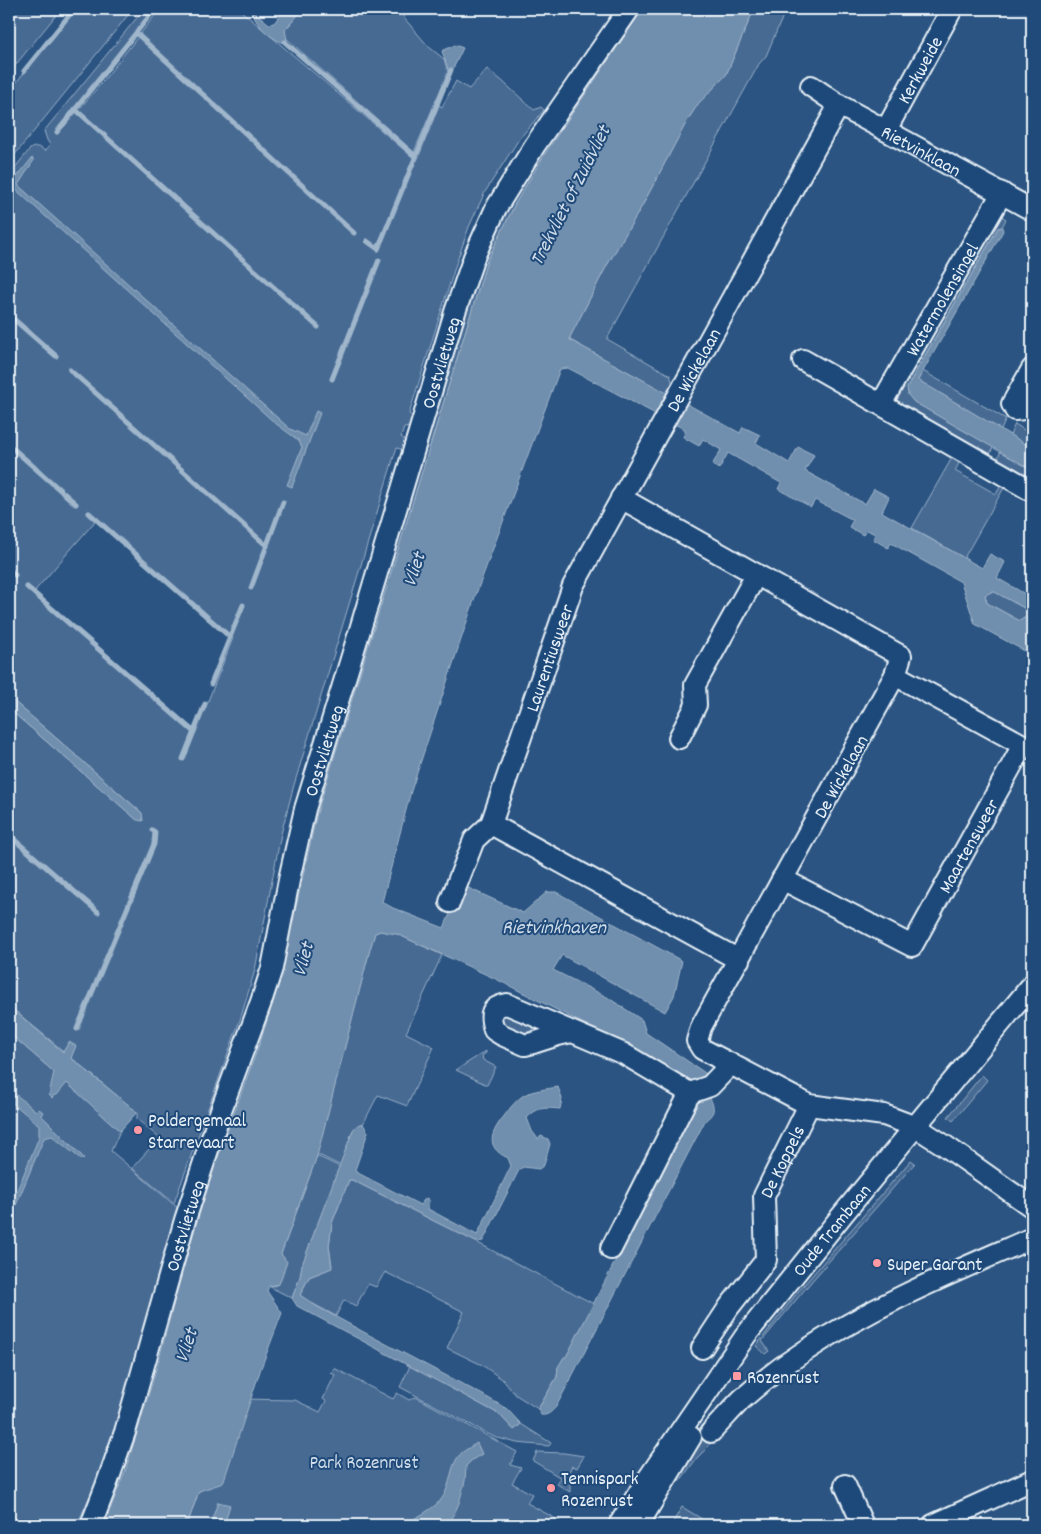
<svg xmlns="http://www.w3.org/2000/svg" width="1041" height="1534" font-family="Dekko,sans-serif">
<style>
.green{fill:#476b93;stroke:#98aec6;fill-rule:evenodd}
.water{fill:#708ead;stroke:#a0b6cb;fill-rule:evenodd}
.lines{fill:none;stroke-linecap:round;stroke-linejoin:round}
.stream{stroke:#a0b6cb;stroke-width:5}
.minor-casing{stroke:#e8f1f8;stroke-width:24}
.minor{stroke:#1f4a7a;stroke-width:20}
.poi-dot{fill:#ff9aa2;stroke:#1f4a7a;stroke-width:2}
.labels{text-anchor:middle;stroke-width:4;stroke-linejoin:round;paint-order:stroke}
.street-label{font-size:19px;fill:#e8f1f8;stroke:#1f4a7a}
.poi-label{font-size:19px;fill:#e8f1f8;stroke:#1f4a7a;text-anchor:start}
.park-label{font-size:19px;fill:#d0dde9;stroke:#1f4a7a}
.water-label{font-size:20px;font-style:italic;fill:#d0dde9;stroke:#1f4a7a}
</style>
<rect width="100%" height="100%" fill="#2b5482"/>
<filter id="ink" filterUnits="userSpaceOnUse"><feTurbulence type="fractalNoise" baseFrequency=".02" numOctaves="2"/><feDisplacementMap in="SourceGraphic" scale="10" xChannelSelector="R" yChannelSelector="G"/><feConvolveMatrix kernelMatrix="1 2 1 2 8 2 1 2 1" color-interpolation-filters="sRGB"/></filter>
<g filter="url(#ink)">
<path class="green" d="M9,9H61L9,73Z
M77,9H133L9,162V91Z
M144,9H155L63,128L99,86L160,9H239L417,161L439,105L442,107L456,81L469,89L487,69L501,80L534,110L541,107L544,110L519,139L485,192L469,227L456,264L409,414L415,418L414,423L410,427L404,428L401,437C407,441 407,445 406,451L397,448L396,450L294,785L281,834L255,970L240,1020L174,1203L132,1168L159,1138L137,1119V1112L9,1006V709L137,820L142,813L9,697V196L17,185L9,187V175L30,149C36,145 40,147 45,151L50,145L47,140L44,131ZM97,519L233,638L196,731L33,593Z
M303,9H406L403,13L404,18L429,47L444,59L448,72L414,152L285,37V30Z
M638,9H643L546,152L516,202L487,261L317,813L279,983L259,1045L212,1174H208L297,869L466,304L485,252L507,204Z
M754,9H786L766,56L759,64L607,339L670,375L673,384L666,393L570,340V337L606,267L642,206L687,121L698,104L726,75Z
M996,212L1006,219L1002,227L998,228L920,364L911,359Z
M909,363L918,368C910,382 902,388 914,402L993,447L988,459L895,404L893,393Z
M923,371L1006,419L1001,430L918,380Z
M1015,424L1032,435V448L1010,435Z
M1001,451L1032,470V484L995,463Z
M953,456L960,461L955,471L996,494L1002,484L1005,486L964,558L912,528Z
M993,591L1026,609L1027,616L1020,621L987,603L985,595Z
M380,931L397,934L442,955L406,1033L434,1047L407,1106L378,1095L363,1124H359L353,1130L341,1166L317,1154L370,949L375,933Z
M504,1014H509L533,1025L534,1029C522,1037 511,1029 500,1023V1017Z
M9,1033L54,1072L66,1084L67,1083L120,1131L111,1151L179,1209L114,1438L112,1437L99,1476L77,1525H9Z
M486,1051V1053L482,1056L483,1060L496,1067L487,1085L456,1070Z
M982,1075L987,1080L953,1121L948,1117Z
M317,1156L340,1167L302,1265L300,1277L292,1298L270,1287L279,1284L281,1254Z
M911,1160L915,1163L811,1282L762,1341L769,1351L765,1354L756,1346L797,1293Z
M349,1180H352L476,1242L594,1304L566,1358L558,1367L557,1377L538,1409L516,1395L502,1379L482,1365L447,1348L464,1312L385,1272L376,1287L368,1284L356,1306L344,1300L336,1316L302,1298L300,1295L309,1277L329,1269L332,1266L329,1246L332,1223Z
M410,1366L499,1414L514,1430L521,1424L551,1443L549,1446L517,1443L494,1437L400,1387Z
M334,1368L393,1399L397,1393L409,1400L416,1397L517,1452L510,1465L521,1468L512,1483L532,1494L527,1503L567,1525H187L199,1491L240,1399L295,1400L320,1412L326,1401L323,1399L335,1375L331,1373Z
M699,1433L710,1445L697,1458L680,1481L676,1470Z
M537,1452L564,1453L584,1456L577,1468L572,1466L565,1479L570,1482V1492L557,1484L561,1478L533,1461Z
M682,1507L707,1522L710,1525H671Z"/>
<path class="water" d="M285,9H303L285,30L288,45C269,38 259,28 250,10L262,18L269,24L274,23Z
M643,9H754L726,75L698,104L687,121L642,206L606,267L570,337V340L740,433L743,427L760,435L756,443L789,463L798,447L814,455L805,471L865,504L874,489L889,497L882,512L982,568L990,554L1005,562L997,578L1032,598V655L975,624L961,582L891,543L888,548L873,539L875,534L867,530L863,535L849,527L853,520L815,500L811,507L778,489L781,483L728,453L719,469L712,465L721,450L703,439L699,446L683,437L686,430L568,368L560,369L476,594L411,791L382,902L393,908L444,928L462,885L523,913L547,892H556L682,961L674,996L665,1012L562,955L553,970L607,997L642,1020L646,1033L711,1077L688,1084L604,1034L496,979L397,934L380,931L375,933L370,949L317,1156L281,1254L287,1262L279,1284L269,1286L267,1291L282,1313L261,1368L223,1483L199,1491L187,1525H104L126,1469L156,1370L183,1269L209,1181L259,1045L279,983L317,813L487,261L516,202L546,152ZM993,591L1026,609L1027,616L1020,621L987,603L985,595Z
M455,45L463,48L450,75L442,51Z
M32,158L34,160L18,185L290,429L306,436L316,411L320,413L292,487L287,485L302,447L298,440L275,423L15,189L9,196V187Z
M1002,227L1003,231L918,380L1032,448V470L914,402L908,395L907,387L998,228Z
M9,697L142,813L143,821L137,820L9,709Z
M9,1006L63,1052L69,1042L76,1046L71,1058L137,1112L120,1131L67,1083L57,1095H54L52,1098L49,1095L51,1092L50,1090L54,1072L9,1033Z
M558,1087L562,1099L560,1109C546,1108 538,1106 527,1118L532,1131L538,1139L541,1136L548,1139L550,1144L544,1165L539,1169L523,1167L519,1170L483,1241L476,1242L352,1180H349L332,1223L329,1246L332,1268L309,1277L300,1295L316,1306L371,1336L483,1395L507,1409L521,1424L514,1430L499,1414L297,1306L292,1298L300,1277L302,1265L353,1130C356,1126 358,1124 363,1124L368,1132L355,1170L356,1172L420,1205L424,1200L427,1198L429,1200L428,1209L477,1235L511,1166L508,1158C484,1147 491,1132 505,1115C510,1108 516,1100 524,1095C534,1090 547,1089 558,1087Z
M9,1089L36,1111L39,1109L43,1112L41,1115L84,1158L82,1160L52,1136L44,1138L9,1222V1210L39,1137V1125L9,1100Z
M709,1095C714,1108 717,1111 705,1121L556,1407C551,1412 548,1416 541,1415L538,1409L557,1377L558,1367L564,1357H566L693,1110L699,1100Z
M477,1443L482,1454L472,1460L466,1466L465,1481L459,1503L451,1521L445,1525H401C413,1520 436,1508 443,1497C451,1484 450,1468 458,1457C462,1451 471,1447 477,1443Z
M218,1502L230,1505L224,1525H210Z"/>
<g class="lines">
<path class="stream" d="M136,33L354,233
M285,42L416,157
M24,71L74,9
M75,109L318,327
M57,132L155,9
M367,241L378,249L451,70
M9,315L56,356
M70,370L267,546
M332,379L379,260
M9,445L76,504
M89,513L230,637
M9,569L15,575
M27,587L194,732
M251,588L283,502
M211,684L243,605
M183,759L205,704
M9,835L98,912
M77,1029L154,844L155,832L152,830"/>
<g class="minor-casing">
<g id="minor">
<path id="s1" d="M811,86L839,105L1032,210"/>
<path id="s2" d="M886,130L952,9"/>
<path d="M803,360L1032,491"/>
<path d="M1032,369L1012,404L1015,410L1024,409L1032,395"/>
<path id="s3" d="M881,404L1002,193"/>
<path d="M621,498L901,656L895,675L701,1027L697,1041L702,1049L809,1105L884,1115L916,1127L944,1145L1032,1207"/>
<path d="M679,738L696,705L695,685L756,575"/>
<path id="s4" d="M782,879L912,946L1023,745L895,675"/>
<path d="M450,902L474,840L491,824"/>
<path id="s5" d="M739,960L491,824L573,586L839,105"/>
<path d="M572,1032L558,1035L533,1043L525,1045L502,1035L494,1030C489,1014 490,1007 507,1004L624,1054L690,1093L710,1086L731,1064"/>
<path d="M611,1249L690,1093"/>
<path id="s6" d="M702,1348L729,1307L766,1260L764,1196L809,1105"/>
<path d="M711,1432C721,1422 731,1410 742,1399C760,1383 782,1366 802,1353C873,1305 954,1272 1032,1238"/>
<path d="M845,1485L863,1525"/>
<path id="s7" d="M91,1525L106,1486L125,1432L185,1220L221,1110L261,1002L272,968L290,875L305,809L359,633L455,312L474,257L496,208L535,145L629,9"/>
<path id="s8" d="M619,1525L643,1486L746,1335L843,1214L1032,985"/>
<path d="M638,1525L691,1437"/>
<path d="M933,1525L1032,1480"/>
</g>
</g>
<use href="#minor" class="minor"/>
</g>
</g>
<g class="poi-dot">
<circle cx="138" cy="1130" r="5"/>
<circle cx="877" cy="1263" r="5"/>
<rect x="732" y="1371" width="10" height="10" rx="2.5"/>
<circle cx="551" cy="1488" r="5"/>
</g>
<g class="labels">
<g class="street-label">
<text dy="7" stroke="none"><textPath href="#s2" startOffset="69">Kerkweide</textPath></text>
<text dy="7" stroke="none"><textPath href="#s1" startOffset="128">Rietvinklaan</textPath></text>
<text dy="7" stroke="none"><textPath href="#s3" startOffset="121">Watermolensingel</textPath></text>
<text dy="7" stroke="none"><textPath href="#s7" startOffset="1215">Oostvlietweg</textPath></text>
<text dy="7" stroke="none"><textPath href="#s5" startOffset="782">De Wickelaan</textPath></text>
<text dy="7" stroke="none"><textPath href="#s5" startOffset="459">Laurentiusweer</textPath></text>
<text dy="7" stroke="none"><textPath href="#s7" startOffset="810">Oostvlietweg</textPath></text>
<text transform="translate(840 776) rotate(-61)" y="7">De Wickelaan</text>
<text dy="7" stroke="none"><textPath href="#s4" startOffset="261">Maartensweer</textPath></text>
<text dy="7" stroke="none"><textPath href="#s6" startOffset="212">De Koppels</textPath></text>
<text dy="7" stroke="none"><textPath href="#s7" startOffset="314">Oostvlietweg</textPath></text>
<text dy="7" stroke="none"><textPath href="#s8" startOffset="364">Oude Trambaan</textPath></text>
</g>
<g class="poi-label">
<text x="148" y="1126">Poldergemaal<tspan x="148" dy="22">Starrevaart</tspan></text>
<text x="887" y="1270">Super Garant</text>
<text x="747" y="1383">Rozenrust</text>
<text x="561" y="1484">Tennispark<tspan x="561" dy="22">Rozenrust</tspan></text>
</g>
<g class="park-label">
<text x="364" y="1468">Park Rozenrust</text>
</g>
<g class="water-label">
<text transform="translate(569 195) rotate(-63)" y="7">Trekvliet of Zuidvliet</text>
<text transform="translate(413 569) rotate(-72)" y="7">Vliet</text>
<text x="554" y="933">Rietvinkhaven</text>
<text transform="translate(302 959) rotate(-75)" y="7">Vliet</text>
<text transform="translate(185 1345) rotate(-71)" y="7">Vliet</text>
</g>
</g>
<rect width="1041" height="1534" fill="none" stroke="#1f4a7a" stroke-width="30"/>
<rect x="15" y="15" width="1011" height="1504" fill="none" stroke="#e8f1f8" stroke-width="2" filter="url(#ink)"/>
</svg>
